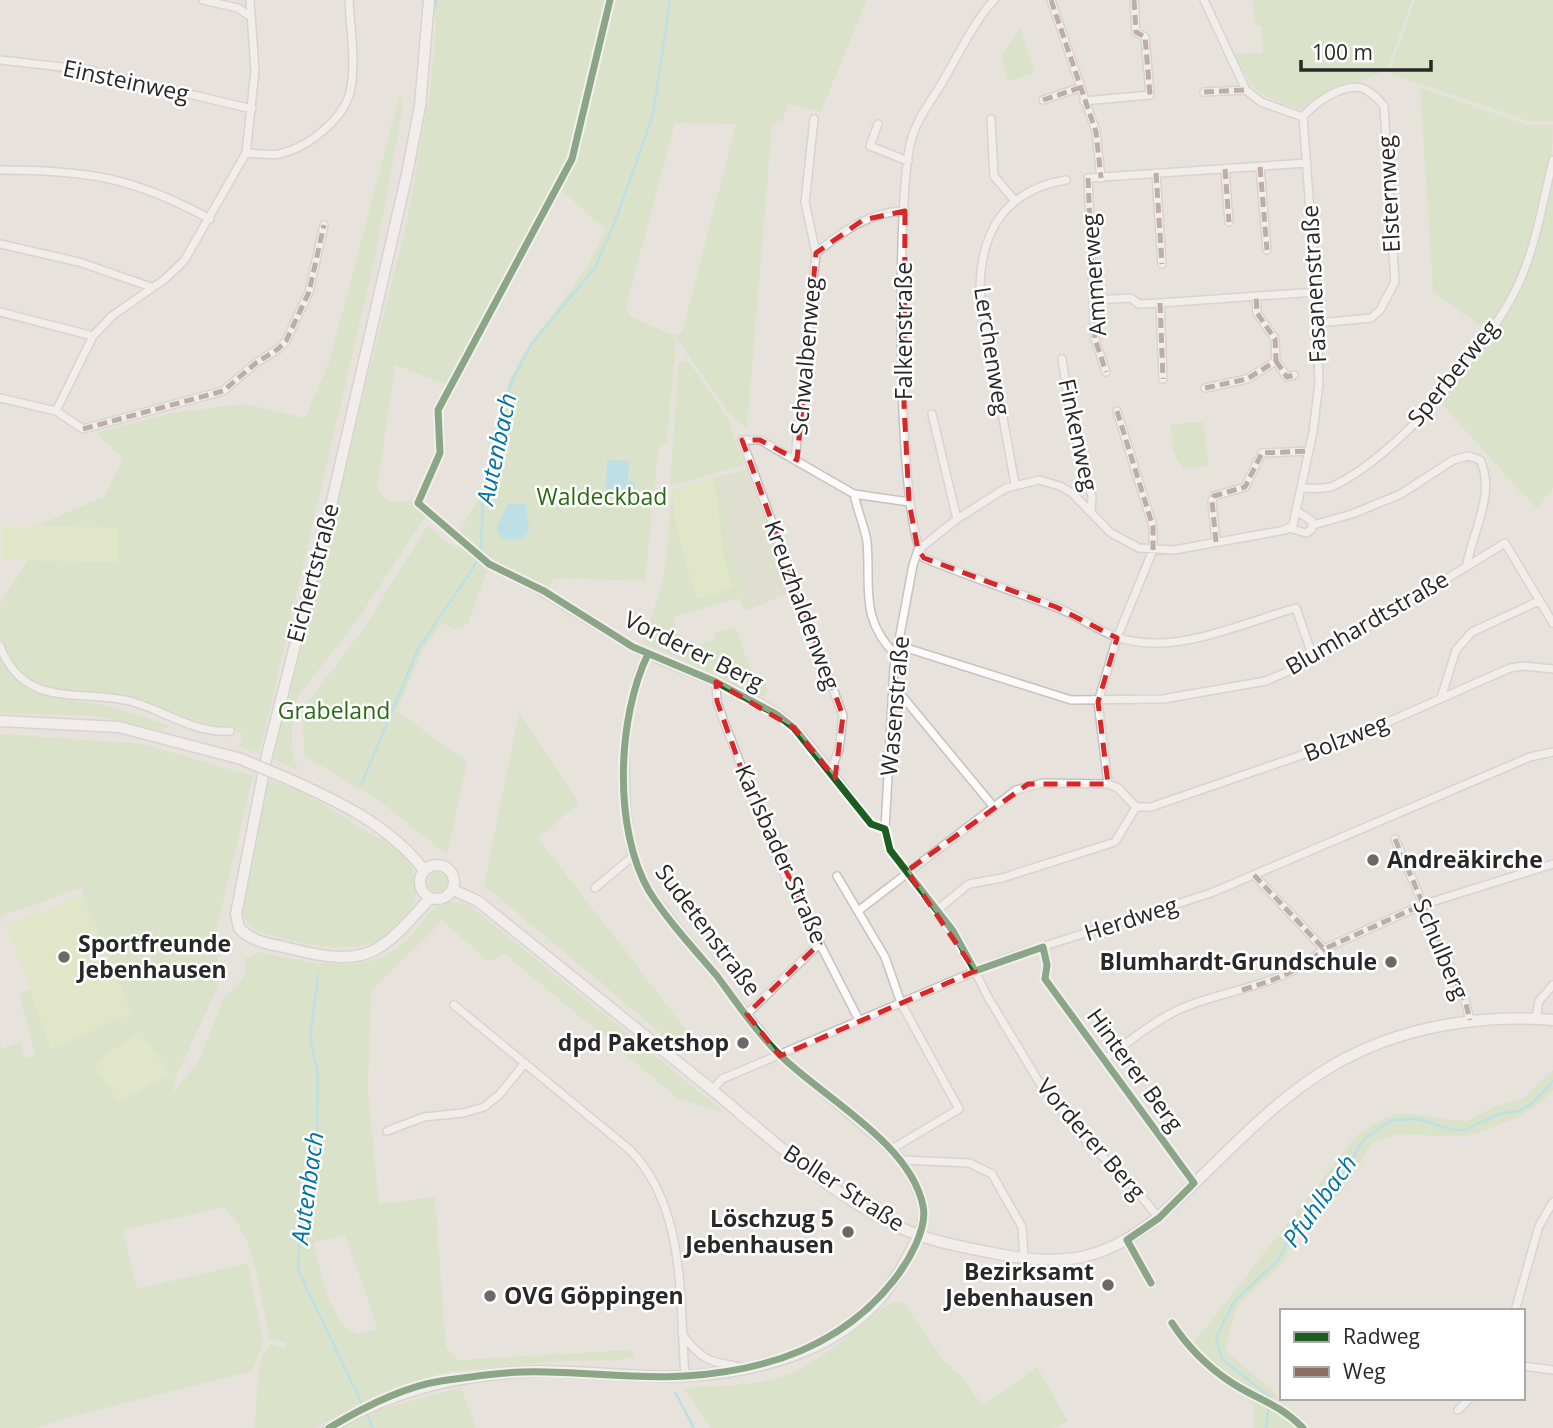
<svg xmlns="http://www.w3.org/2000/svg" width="1553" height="1428" font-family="'Open Sans',sans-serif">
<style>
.green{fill:#cae5b2;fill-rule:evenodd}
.cemetery{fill:#d4dcc2}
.pitch{fill:#d8eaae}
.water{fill:#89dbf0}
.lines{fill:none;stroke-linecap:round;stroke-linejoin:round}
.stream{stroke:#89dbf0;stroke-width:2.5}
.street-casing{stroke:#c4c2c3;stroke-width:10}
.secondary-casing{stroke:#c4c2c3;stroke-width:13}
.street{stroke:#fcfbfa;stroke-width:7}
.secondary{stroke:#fcfbfa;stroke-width:10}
.secondary-bridge-casing{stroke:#c4c2c3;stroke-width:13;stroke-linecap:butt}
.secondary-bridge{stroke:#fcfbfa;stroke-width:10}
.quiet{stroke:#8d6e63;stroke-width:5;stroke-dasharray:10 5;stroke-linecap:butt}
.cycleway-casing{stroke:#fff;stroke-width:11}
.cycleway{stroke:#1b5e20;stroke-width:7}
.marked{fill:none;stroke:#d62828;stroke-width:5;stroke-dasharray:14 9;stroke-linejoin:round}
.poi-dot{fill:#6b6967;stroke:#fff;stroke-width:2.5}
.labels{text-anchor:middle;stroke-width:5;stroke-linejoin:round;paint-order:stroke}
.street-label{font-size:23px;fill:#282828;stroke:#fff}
.park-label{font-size:23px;fill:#296a13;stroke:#fff}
.poi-label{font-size:23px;font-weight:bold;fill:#282828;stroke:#fff;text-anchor:end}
.water-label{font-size:24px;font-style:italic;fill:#0273a2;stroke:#fff}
</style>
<rect width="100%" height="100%" fill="#e8e2dc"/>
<path class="green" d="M433,0H608L570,160L449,386L395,365L377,489L389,502L411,501L428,513L354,625L298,696L292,726V750L298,770L272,759L406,226L430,91L436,26Z
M613,0H867L821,111L787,104L784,119L772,124L747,430L729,413L674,335L682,333L736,124L675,123L626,306L630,316L674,336L676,343L667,444L659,445L645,581L555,578L546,591L491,565L457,538C465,521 478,503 483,485C492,450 494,416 509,382C533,326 585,287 605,229L560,189C589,130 596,64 613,0Z
M1253,0H1412L1387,70L1314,100L1306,111C1263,97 1254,98 1235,54L1263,53L1261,26L1255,25Z
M1415,0H1553V121H1528L1389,73Z
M1020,27L1035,72L1009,81L1001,58Z
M1420,88L1528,125H1553C1553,176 1538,238 1516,285C1509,301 1498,316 1489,332L1433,291Z
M400,94L403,106L376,253L259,754L239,746L243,735L229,728L219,729L133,697L50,689L26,678L6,654L0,638V604L28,560L118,561V528L36,526L105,496L123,459L96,433L171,413L243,404L305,418L329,363Z
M1553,162V488L1537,509L1438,400L1478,350L1519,284Z
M683,361L689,362L727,417L744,465L670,486L678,366Z
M1204,422L1208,466L1183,469L1172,449L1171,424Z
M720,476L733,557L751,609L745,611L739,598L673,617L684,651L715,639L714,634L735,626L755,681L764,678L768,691L763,697L643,643L664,577L672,490L676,526L697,599L732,588L724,559L714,478Z
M428,525L456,550L458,546L489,566L467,625L455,629L442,623L422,651L397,711L467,762L448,852L445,853L378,800L305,756L302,719L305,706L364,628Z
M0,659C31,701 51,696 98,704C123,709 147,718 170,726L160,730L98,716L0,713Z
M519,713L579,803L538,838L703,1052L687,1055L484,885Z
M0,734L142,744L253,776L217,927L218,987L177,1074L173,1093L199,1061L223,999L238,985L246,972L244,959L259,952L312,963L353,964L371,961L387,955L408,939L433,909L445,901L469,905L725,1113L679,1099L505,954L489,962L442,920L371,992L368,1092L379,1204L435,1197L446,1348L457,1360L631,1350L635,1356L620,1360L561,1361L446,1372L373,1397L314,1428H254C259,1407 253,1357 271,1344L285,1348L286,1343L269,1338C259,1295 257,1238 224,1207L123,1230L137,1289L248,1263L263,1343L252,1371L61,1419L36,1428H0V1043L2,1049L20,1042L25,1059L35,1054L19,994L30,989L51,1049L132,1013L83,896V887L5,915L0,922ZM345,1235L378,1329L358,1334C331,1327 319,1268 314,1243Z
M269,779L303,792L376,837L387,839C395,849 409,860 414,872C419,882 417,894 414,903C395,957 332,951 288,940C276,936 258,934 249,925C240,916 242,905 242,894Z
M428 882a10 10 0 1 1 20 0a10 10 0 1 1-20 0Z
M1553,1070V1090L1543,1101L1516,1118L1467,1137L1398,1134L1373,1142L1341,1193L1304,1225L1282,1263L1237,1306L1225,1350L1276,1394L1275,1407L1299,1428H1254V1405L1239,1390L1241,1386L1192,1345L1357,1135L1384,1118L1402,1113L1465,1121L1494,1107L1524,1098Z
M895,1302L904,1304L942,1358L965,1380L982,1406L1037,1367L1068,1421L1053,1428H712L683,1388C716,1385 758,1387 789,1374C825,1359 856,1329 886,1305Z
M461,1387L476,1428H337L363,1414Z"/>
<path class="cemetery" d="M747,469L794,591L751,609L733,557L720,476Z"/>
<path class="pitch" d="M714,478L724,559L733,588L697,599L676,526L672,490Z
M2,526L119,528L118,562L2,560Z
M83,896L132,1013L51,1049L6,925Z
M139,1030L171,1074L119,1101L94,1065Z"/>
<path class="water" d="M607,460L629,461L628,481L635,482L634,492L606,493Z
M508,503L526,504L529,531L522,539H502L497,528Z"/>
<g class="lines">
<path class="stream" d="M436,6V0
M362,783L418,649L475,565L481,549L483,498L499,419L512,381L532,343L595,268L613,227L653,115L670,0
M318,976L310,1038L318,1074L317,1139L300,1216L298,1270L363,1406
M675,1392L694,1428
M366,1412L373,1428
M1266,1428L1270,1397L1222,1359L1216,1338L1234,1302L1278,1260L1299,1221L1335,1188L1364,1139L1392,1120L1418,1119L1453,1130H1465L1498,1114L1519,1111L1534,1102L1553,1081"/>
<g class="street-casing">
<path id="street" d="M203,0L238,8L251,17
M994,0C973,23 959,54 943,81C932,100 916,120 911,141C896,195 896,520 924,558C967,576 1010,590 1053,606C1091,620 1106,642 1152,643C1196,645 1253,620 1296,608L1314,660
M1051,0L1096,132L1101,178
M1204,0L1246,90L1261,102L1303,117
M0,60L89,70L252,109
M1204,92L1246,90
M1043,100L1079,88
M1084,101L1150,95L1145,37L1136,32L1134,0
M1303,117C1314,103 1342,83 1362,88C1371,91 1378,99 1384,106L1395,282L1380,310L1371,318L1318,323
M991,119L994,176L1015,201
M878,124L870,146L908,161
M246,153C256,153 269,156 279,154C308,148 347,117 351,87C356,59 350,28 349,0
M1260,167L1267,250
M1225,169L1229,222
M0,170C86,170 133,177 210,219
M1156,173L1162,264
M0,244L79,262L151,287
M816,253C842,232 870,211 905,211
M1095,300L1131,298L1139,304L1160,303L1316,292
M1160,303L1163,379
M0,312L93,336
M1062,359L1072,422L1092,497L1091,511
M1276,361L1287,377L1294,375
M1106,372L1095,339L1088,178L1307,163
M1205,388L1247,379L1276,361L1275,339L1257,313L1256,296
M0,398L56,411L83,429L223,391L256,363L278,349L286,341L309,292L324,225
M56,411L93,336L112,316L165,279L184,261L246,153L255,71L250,0
M932,414L957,519
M795,459L816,253L805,202L814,119
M1015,484L980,291C980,232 1005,190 1066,180
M1302,488C1312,488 1323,490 1333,486C1397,457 1490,346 1519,283C1536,245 1543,201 1553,160
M854,494C857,510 865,527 867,542C871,586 859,619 896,655
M1313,525L1352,514L1401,494L1453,460L1469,456L1480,460C1496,492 1473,531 1467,564
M1289,528L1306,533L1312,529V521L1298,512
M1216,542L1212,501L1214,496L1245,487L1262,453L1309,451
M489,564C540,587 584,620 633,647C684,676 751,685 795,728C823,757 846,793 871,824L885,829
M897,645L1071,700L1163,699L1266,681L1314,660L1505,543L1553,623
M0,646C24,711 83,688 133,702C165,711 196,734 230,731
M648,654L639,672L628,719L625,753L626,808L632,857L650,892L780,1056L903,1160L922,1202L924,1212L919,1235
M716,682L717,701L723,719L781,868L860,1022
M893,685L993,806
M1441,698L1456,650L1472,632L1539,601
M830,772L839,750L843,716L742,440H760L854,494L909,502
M1108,784L1098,702L1117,638L1153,550V527L1117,411
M1395,839L1466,1004L1470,1020
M1254,875L1324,949L1422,905L1553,864
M837,876L885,957L901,1003L959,1109L890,1150
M595,888L632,857
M937,910L969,884L1002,878L1115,842L1136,807
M858,911L1016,790L1043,783L1108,784L1118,788L1136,807H1151L1354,737L1510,668L1524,666L1553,669
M1045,979L1194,1183
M454,1005L630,1150C687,1208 679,1301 685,1376
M747,1014L820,943
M1536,1018L1539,1001L1553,985
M1103,1060C1128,1043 1152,1022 1180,1009C1231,987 1281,988 1324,949
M712,1090L722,1079L1004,959L1211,893L1530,757L1553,752
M387,1131L424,1117L463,1113L484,1107L499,1095L525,1063
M903,1160L969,1163L992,1174L1022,1227L1024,1259
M1159,1218L1127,1179L1088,1143L1039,1082L989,999L959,940L890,850L885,829L894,667L913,565L918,550L957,519L1006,488L1039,480L1060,486L1072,493L1111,533L1139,548L1174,550L1285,530L1293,525L1313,432L1319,383L1316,292L1303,117
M1127,1240L1151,1283
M1515,1311L1539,1226L1553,1202
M682,1334C702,1361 710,1362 742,1367
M1523,1366L1553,1370
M1458,1410L1470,1398"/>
</g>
<g class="secondary-casing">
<path id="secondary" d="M429,0L420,106L407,174L331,505L267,755L236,914L239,928C252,942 270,944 288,948C367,968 379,956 430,898
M0,721L119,727L241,759
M286,778C338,801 389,825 424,870
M420 882a17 17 0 1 1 34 0a17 17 0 1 1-34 0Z
M453,890L478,901C558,965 637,1029 716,1093C772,1140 834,1197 901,1228C929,1241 963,1247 993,1253C1022,1259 1053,1263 1082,1257C1135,1245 1168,1209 1206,1172C1241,1138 1275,1103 1316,1076C1384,1030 1472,1013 1553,1020
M329,1428C390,1392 448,1377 519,1372C574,1368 629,1379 684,1376C751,1373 830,1354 877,1302C895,1282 907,1259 919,1235"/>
</g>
<use href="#street" class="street"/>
<use href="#secondary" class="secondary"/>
<g class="secondary-bridge-casing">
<path id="secondary-bridge" d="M241,759L286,778"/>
</g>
<use href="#secondary-bridge" class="secondary-bridge"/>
<path class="quiet" d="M1051,0L1096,132L1101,178
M1134,0L1136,32L1145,37L1150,95
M1204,92L1246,90
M1043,100L1079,88
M1260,167L1267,250
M1225,169L1229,222
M1156,173L1162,264
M1088,178L1095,339L1106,372
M1160,303L1163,379
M1276,361L1287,377L1294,375
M1205,388L1247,379L1276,361L1275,339L1257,313L1256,296
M1117,411L1153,527V550
M83,429L223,391L256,363L278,349L286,341L309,292L324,225
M1216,542L1212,501L1214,496L1245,487L1262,453L1309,451
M1395,839L1466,1004L1470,1020
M1254,875L1324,949L1422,905
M1242,990C1274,980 1299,972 1324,949"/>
<g class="cycleway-casing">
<path id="cycleway" d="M610,0L572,159L438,410L440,453L418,503L489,564L544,591L633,647L716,682L776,714L794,728L871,824L885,829L890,850L953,931L975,971L1043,947L1047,965L1045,979L1194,1183L1159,1218L1127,1240L1151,1283
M1172,1323C1187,1346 1207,1366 1229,1381C1257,1400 1277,1402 1303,1428
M329,1428C362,1408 402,1387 441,1381C467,1377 495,1373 522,1372C576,1370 631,1380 685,1376C767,1371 842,1346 894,1280C908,1262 928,1229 923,1206C911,1144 824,1098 781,1056C757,1033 737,1003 717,976C694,949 668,921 649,891C613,829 617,718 648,654"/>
</g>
<use href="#cycleway" class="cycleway"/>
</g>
<path d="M0 0H1553V1428H0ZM905,211L904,404L909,502L918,550L924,558L1056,607L1117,638L1098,702L1108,784H1028L907,871L975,971L780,1056L747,1014L820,943L751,796L717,701L716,682L794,728L835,778L843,716L742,440H760L797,460L816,253L863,220Z" fill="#e8e2dc" fill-opacity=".55" fill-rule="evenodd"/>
<path class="marked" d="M905,211L904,404L909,502L918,550L924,558L1056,607L1117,638L1098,702L1108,784H1028L907,871L975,971L780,1056L747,1014L820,943L751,796L717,701L716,682L794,728L835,778L843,716L742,440H760L797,460L816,253L863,220Z"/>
<g class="poi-dot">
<circle cx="1373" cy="860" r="7"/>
<circle cx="64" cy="957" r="7"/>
<circle cx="1391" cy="962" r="7"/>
<circle cx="743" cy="1043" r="7"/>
<circle cx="848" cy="1232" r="7"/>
<circle cx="1108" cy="1285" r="7"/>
<circle cx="490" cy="1296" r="7"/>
</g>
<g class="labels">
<g class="street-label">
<text transform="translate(126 81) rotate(12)" y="8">Einsteinweg</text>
<text transform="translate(1389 194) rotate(-93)" y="8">Elsternweg</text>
<text transform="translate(1094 275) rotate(-94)" y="8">Ammerweg</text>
<text transform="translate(1314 284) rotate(-93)" y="8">Fasanenstraße</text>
<text transform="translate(904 331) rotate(-90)" y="8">Falkenstraße</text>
<text transform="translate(992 351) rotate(81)" y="8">Lerchenweg</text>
<text transform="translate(806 356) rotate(-85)" y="8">Schwalbenweg</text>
<text transform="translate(1453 373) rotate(-51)" y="8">Sperberweg</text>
<text transform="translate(1078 435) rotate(78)" y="8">Finkenweg</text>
<text transform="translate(313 573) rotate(-75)" y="8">Eichertstraße</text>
<text transform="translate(802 605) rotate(70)" y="8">Kreuzhaldenweg</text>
<text transform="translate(1367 623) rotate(-30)" y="8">Blumhardtstraße</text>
<text transform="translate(694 651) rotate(26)" y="8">Vorderer Berg</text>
<text transform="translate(895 706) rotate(-85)" y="8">Wasenstraße</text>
<text transform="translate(1346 738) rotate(-22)" y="8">Bolzweg</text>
<text transform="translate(781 854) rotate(66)" y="8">Karlsbader Straße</text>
<text transform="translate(1131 919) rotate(-18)" y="8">Herdweg</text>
<text transform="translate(708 930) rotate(53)" y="8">Sudetenstraße</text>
<text transform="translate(1441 949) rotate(67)" y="8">Schulberg</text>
<text transform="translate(1135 1070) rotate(54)" y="8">Hinterer Berg</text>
<text transform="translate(1091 1139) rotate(49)" y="8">Vorderer Berg</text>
<text transform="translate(844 1188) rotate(33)" y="8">Boller Straße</text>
</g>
<g class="park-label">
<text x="602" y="505">Waldeckbad</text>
<text x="334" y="719">Grabeland</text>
</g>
<g class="poi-label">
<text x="1387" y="868" text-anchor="start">Andreäkirche</text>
<text x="78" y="952" text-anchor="start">Sportfreunde<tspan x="78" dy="26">Jebenhausen</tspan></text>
<text x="1377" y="970">Blumhardt-Grundschule</text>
<text x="729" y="1051">dpd Paketshop</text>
<text x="834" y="1227">Löschzug 5<tspan x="834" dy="26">Jebenhausen</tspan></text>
<text x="1094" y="1280">Bezirksamt<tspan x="1094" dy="26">Jebenhausen</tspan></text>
<text x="504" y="1304" text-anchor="start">OVG Göppingen</text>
</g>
<g class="water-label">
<text transform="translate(497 449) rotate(-78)" y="8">Autenbach</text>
<text transform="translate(308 1188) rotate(-82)" y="8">Autenbach</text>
<text transform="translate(1320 1201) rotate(-54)" y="8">Pfuhlbach</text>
</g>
</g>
<rect x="1280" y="1309" width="245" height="91" fill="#ffffff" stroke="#a9a9a9" stroke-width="2"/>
<rect x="1294" y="1332" width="35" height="10" fill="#1b5e20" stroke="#a9a9a9" stroke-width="2"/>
<text x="1343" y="1344" font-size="21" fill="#282828">Radweg</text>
<rect x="1294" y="1367" width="35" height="10" fill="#8d6e63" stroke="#a9a9a9" stroke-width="2"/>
<text x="1343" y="1379" font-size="21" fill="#282828">Weg</text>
<path d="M1301 60v10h130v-10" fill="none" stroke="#282828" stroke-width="3.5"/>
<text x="1312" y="60" font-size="21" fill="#282828" stroke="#ffffff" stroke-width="5" paint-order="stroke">100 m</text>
</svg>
